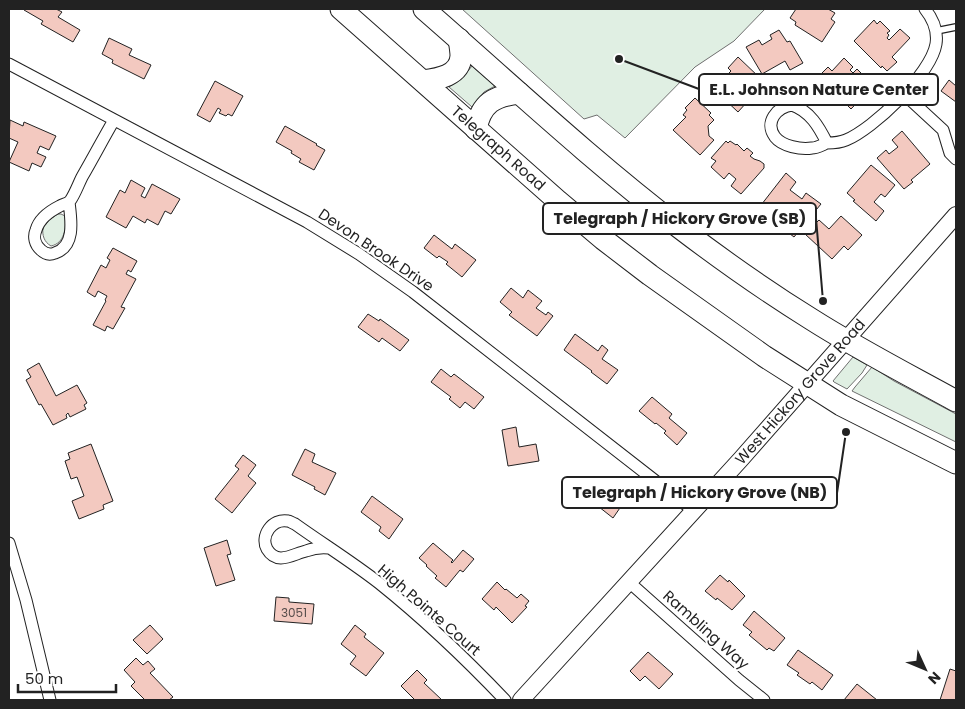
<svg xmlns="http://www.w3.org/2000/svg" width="965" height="709" font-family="Poppins,sans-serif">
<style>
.green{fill:#e0efe3;stroke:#6f6f6f}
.building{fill:#f3c9c0;stroke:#222}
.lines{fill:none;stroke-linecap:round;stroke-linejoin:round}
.lane-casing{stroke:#222;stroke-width:8}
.street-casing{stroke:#222;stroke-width:13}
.secondary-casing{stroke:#222;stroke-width:18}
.highway-casing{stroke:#222;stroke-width:23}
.lane{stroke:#fff;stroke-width:5.5}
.street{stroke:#fff;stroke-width:11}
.secondary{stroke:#fff;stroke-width:16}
.highway{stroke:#fff;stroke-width:21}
.labels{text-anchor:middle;stroke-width:4;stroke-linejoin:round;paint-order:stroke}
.number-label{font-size:12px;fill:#564c4a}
.street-label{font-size:15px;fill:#222;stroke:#fff}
.leader{fill:none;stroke:#222;stroke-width:2}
.callout-dot{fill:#222;stroke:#fff;stroke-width:2}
.callout{fill:#fff;stroke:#222;stroke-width:2}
.callout-label{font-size:16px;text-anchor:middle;font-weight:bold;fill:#222}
</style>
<rect width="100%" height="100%" fill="#fff"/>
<path class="green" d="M462,9H765L734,41L695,67L625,138L597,115L584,119Z
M472,66L495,86L484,92L472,107L449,87L463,77Z
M58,214H61L65,216C66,228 65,243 51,246C44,242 42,235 43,228L50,219Z
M853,357L867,365L862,373L847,389L834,382L833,381Z
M872,367L894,381L956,414V442L852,391L855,387Z"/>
<path class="building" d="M24,9H56L62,12L58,17L80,30L73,42L41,24L43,21L24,10Z
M796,9H828L835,13L831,19L835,22L822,42L795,25L796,22L790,18Z
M874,20L877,24L880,21L890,31L887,33L889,35L887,38L889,40L900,29L910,38L892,57L897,62L887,71L882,66L881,68L854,41Z
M779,30L787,42L790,41L803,63L790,70L785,61L762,74L746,47L759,40L762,45L772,39L770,35Z
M109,38L132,49L129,55L151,65L144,79L112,63L113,60L102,54Z
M738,57L760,78L741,97L747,102L738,112L721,96L723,94L712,84L717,77L721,81L731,71L728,68Z
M844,58L853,67L850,70L853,73L857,69L866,78L864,80L872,87L851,109L836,94L839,91L835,85L824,95L812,83L828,67L832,71Z
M949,80L956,86V102L941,91Z
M215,81L243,96L232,116L228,114L226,116L219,113L221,110L218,108L210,122L197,115Z
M695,98L711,113L709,115L714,120L708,126L709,136L714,140L700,155L673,130L686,117L683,115L687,110L685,108Z
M10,120L23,126L24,122L56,136L49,150L40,146L37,153L46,157L41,167L32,163L29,171L9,162L18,142L9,138Z
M285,126L317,144L316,145L325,150L314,170L299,162L301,159L291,153L292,151L276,142Z
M902,131L930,164L911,180L913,182L904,189L877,158L886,150L889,154L898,147L892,140Z
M726,141L728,143L730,141L736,145L737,144L744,151L747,148L753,153L750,156L754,159L760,161L764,164V168L741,194L731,186L736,179L729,173L724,179L711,167L716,161L711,158Z
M871,165L895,185L885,197L881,194L874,202L884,211L876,221L853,201L855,200L847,193Z
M786,173L796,182L790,190L802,199L806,193L821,204L794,237L758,209Z
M131,180L145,188L141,196L145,198L152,184L180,199L171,214L165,211L158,225L147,219L145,223L133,216L126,228L106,217L120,190L125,193Z
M841,216L862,235L848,250L844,246L832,259L805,234L819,220L829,229Z
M434,235L452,249L455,244L476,260L462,277L446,264L448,262L439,256L437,258L424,248Z
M113,248L137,261L131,272L128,270L126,274L136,279L121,307L125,308L113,329L107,326L105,331L93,325L106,301L105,300L107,296L98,291L95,297L87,292L101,265L106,268L110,260L107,258Z
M511,288L523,298L528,290L542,301L536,308L546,315L548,312L553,316L537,336L509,315L512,312L500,302Z
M368,314L379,321L380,319L409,340L400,351L382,338L379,342L358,327Z
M575,334L598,351L602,345L608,350L602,359L618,370L607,384L591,372L592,371L564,350Z
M39,363L56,396L77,385L87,403L84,405L86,409L70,417L68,413L66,415L67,418L53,425L41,404L39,405L26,380L31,377L27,370Z
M441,369L451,377L454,374L484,397L474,409L465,402L460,408L449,399L451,397L431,382Z
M652,397L672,414L669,418L687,433L677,445L664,433L666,431L656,423L655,424L639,411Z
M516,427L519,447L536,444L539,461L508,466L502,430Z
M91,444L113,501L103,505L104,509L79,519L72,501L84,496L77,477L71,479L65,461L70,459L68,453Z
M305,449L315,454L312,462L336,473L325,495L314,489L315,487L292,475Z
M243,455L256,465L248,476L256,483L232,513L215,499L239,469L235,466Z
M582,479L592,487L595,484L622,505L613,518L594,503L591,506L573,492Z
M372,496L403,519L389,539L379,531L381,527L361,512Z
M227,540L231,554L227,555L235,580L216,586L204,548Z
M433,543L453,560L451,562L452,563L463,550L474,559L463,572L460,570L446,587L435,578L437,576L426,566L427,565L419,558Z
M720,575L728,582L729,580L745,596L732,610L717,598L716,600L705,591Z
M497,582L505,590L506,589L517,598L521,594L529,601L525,606L527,607L512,623L496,607L494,610L482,599Z
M276,597L289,598V602L314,604L312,624L274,621Z
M754,611L785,638L774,651L769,648L767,650L749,635L752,632L743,625Z
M150,625L163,639L147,654L133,640Z
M355,625L366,634L364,637L384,653L366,676L350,664L356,656L341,644Z
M798,650L833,675L822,690L812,682L810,684L797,675L799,673L787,665Z
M648,652L673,674L659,689L645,676L640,681L630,671Z
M136,658L143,665L148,661L155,669L150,673L173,697L169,700H145L131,686L135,682L124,670Z
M950,669L956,671V700H940Z
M417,670L427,680L424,683L442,700H415L401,686Z
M857,684L877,700H844Z"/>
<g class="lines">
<g class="lane-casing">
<path id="lane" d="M936,31L956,27"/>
</g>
<g class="street-casing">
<path id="street" d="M9,64L307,222L359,254L413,292L694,511
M904,94L943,130L950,153L956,159
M792,105C810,111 819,127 827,143C822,145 817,148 812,148C801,150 782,146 775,137C764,122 777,107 792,105Z
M827,143C833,143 839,143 846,140C873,129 931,74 936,44C938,31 933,19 925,9
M69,202C71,219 76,246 55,253C50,255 45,254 41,250C35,245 33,237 36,230C39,219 50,211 60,206C63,204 67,204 70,201C75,194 78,185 82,177C93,158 103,139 114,120
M9,543L26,600L50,700
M329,548C321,547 314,548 306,551C293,554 277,566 267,549C260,536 272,518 288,521C290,521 292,523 295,524C323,544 352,562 379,583C424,619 465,658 505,700
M629,582L739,680L764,700"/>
</g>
<g class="secondary-casing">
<g id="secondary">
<path id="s1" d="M521,700L741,459L956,215"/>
</g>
</g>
<g class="highway-casing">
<g id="highway">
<path id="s2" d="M341,9L558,201L603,239L650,275L764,356L841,405L956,463"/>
<path d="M424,9C509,83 591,160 680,228C722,260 766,291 811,319C858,349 907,374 956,401"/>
<path d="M423,81C438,79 460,76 461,56C461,51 460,45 459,39"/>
<path d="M476,129C481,103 494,96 519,93"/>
</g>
</g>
<use href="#lane" class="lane"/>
<use href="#street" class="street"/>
<use href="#secondary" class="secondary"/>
<use href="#highway" class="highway"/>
</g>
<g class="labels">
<g class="number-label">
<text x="294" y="617">3051</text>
</g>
<g class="street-label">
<text dy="5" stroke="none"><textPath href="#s2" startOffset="210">Telegraph Road</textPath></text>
<text transform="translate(376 250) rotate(34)" y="5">Devon Brook Drive</text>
<text dy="5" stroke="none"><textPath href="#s1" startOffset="416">West Hickory Grove Road</textPath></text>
<text transform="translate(429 610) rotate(41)" y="5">High Pointe Court</text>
<text transform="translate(706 630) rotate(42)" y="5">Rambling Way</text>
</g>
</g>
<path class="leader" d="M619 59L699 89M823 301L816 218M846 432L837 493"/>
<g class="callout-dot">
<circle cx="619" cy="59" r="5"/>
<circle cx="823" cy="301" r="5"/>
<circle cx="846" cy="432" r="5"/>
</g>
<g class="callout">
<rect x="699" y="74" width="239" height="31" rx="5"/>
<rect x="543" y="203" width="273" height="31" rx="5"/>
<rect x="562" y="477" width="275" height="31" rx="5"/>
</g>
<g class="callout-label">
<text x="819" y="95">E.L. Johnson Nature Center</text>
<text x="680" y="224">Telegraph / Hickory Grove (SB)</text>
<text x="700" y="498">Telegraph / Hickory Grove (NB)</text>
</g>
<rect width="965" height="709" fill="none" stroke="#222222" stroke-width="20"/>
<g transform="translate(925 669) rotate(134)" stroke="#ffffff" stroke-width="4" paint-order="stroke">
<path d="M0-4L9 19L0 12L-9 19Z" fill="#222222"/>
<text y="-8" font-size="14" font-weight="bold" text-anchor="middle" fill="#222222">N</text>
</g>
<path d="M18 684v8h98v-8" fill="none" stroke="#222222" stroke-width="2.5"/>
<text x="25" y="684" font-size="15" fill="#222222" stroke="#ffffff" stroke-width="4" paint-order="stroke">50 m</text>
</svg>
